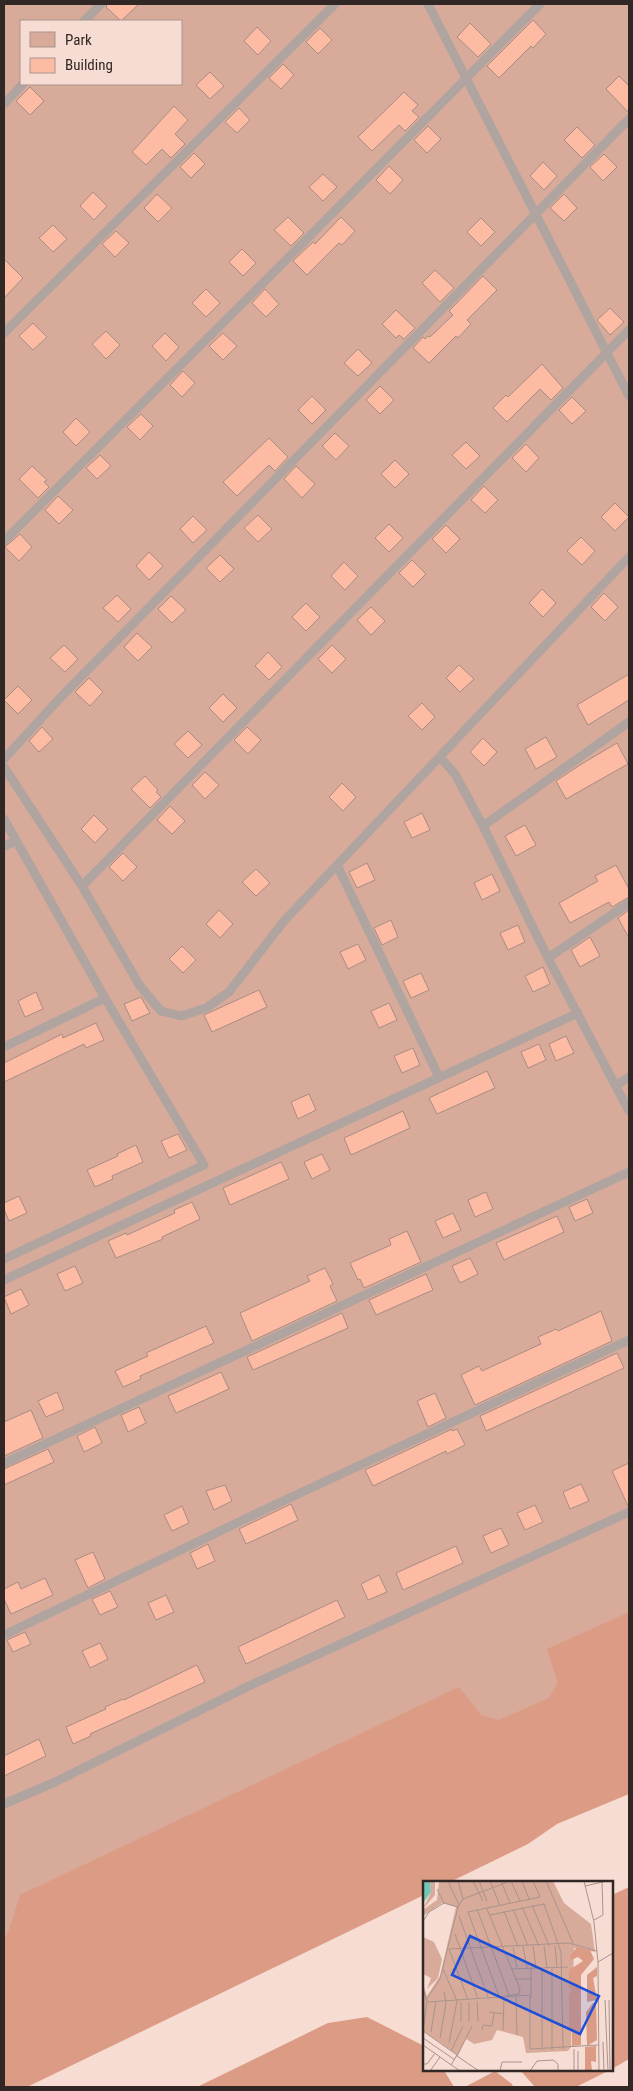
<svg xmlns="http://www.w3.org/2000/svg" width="633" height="2091" font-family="'Roboto Condensed',sans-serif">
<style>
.green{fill:#d8aa9a;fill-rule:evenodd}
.forest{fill:#dc9b84}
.building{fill:#febba4;stroke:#a68d84}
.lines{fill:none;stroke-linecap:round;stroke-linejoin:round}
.service{stroke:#b0a4a0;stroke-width:9}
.inset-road{fill:none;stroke:#a8948d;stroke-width:1}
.view{fill:#1d4ed8;fill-opacity:0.15;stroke:#1d4ed8;stroke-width:2.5}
.inset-edge{fill:none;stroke:#312724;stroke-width:2.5}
</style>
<rect width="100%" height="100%" fill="#f7dcd3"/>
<path class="green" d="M4,4H629V1672L4,1947ZM21,21H181V84H21Z"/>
<path class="forest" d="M629,1612V1794L557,1824L528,1844L450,1882H424V1895L27,2087H4V1939L9,1930L20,1895L459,1687L481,1715L499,1720L549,1698L558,1683L547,1649Z
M629,1887V2059L612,2069V1895Z
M367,2017L424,2046V2070H444L454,2087H197L328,2023Z
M520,2070H610L576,2087H535Z
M495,2071L512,2084L513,2087H465Z"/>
<path class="building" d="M107,4H139L121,21L106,7Z
M533,20L546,34L533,48L531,46L499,78L487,66Z
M470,23L491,44L478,57L457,37Z
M257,27L271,41L258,55L244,41Z
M320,28L332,40L318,54L306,42Z
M283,64L294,75L281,89L269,78Z
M210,72L224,86L210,99L196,85Z
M619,76L629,86V113L606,89Z
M30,87L44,101L30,115L16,101Z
M404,92L418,105L412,111L419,117L405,131L399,125L372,151L358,137Z
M174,106L188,120L175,134L185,144L171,158L162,149L146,165L132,152Z
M239,108L250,120L237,133L225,122Z
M428,126L441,139L427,153L414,140Z
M577,127L595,145L582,158L564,140Z
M194,153L205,164L191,178L180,167Z
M604,154L617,167L603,181L590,167Z
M543,162L557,176L544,190L530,176Z
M389,166L403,180L390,194L376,180Z
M323,174L337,187L323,201L309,187Z
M93,192L107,206L94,220L80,206Z
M157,194L172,208L158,222L144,208Z
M564,194L577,208L564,221L550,208Z
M288,217L304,233L291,246L274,230Z
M341,217L355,231L342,245L339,243L307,275L293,261L313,242L315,244Z
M481,218L495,232L481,246L467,232Z
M53,225L67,239L53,252L39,238Z
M116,231L129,243L115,257L102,244Z
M242,249L256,263L243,276L229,262Z
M4,259L23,278L4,298Z
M435,270L454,288L440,302L422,283Z
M483,276L497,290L467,320L471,324L458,338L456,336L429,363L413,348L423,337L425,339L428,336L430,337L453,315L449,311Z
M206,289L220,303L206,317L192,303Z
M265,289L279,304L266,317L252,303Z
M610,308L624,322L610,335L597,320Z
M396,310L415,328L404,339L399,335L396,338L382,324Z
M33,323L47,337L33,350L19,336Z
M106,331L120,345L106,359L92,344Z
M165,333L179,347L166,361L152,346Z
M223,333L237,346L223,360L209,346Z
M358,349L372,363L358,376L344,363Z
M542,364L563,388L551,400L540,389L507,422L493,408L506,395L508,397Z
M183,371L195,383L182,397L170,385Z
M380,386L394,400L380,414L366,400Z
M312,396L326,410L312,424L298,410Z
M572,397L586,411L572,424L559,410Z
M141,414L153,426L140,440L127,427Z
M76,418L90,432L76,446L63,432Z
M335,433L349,446L336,460L322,446Z
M269,438L288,457L275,471L269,465L237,496L223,482Z
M466,442L480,456L466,469L452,455Z
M526,444L539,458L526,472L512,458Z
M100,455L111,466L97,479L86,468Z
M395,460L409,474L395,488L381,474Z
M32,466L47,480L44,482L49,487L38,498L19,479Z
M296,466L315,484L302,498L284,479Z
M484,486L498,500L485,513L471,500Z
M58,496L73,510L59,524L45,510Z
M615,503L629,517L615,531L601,517Z
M258,515L272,529L258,542L244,528Z
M193,516L207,530L193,543L180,529Z
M389,524L403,538L389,552L375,538Z
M446,525L460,539L446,553L432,539Z
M20,534L32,547L19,561L5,547Z
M581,537L595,551L582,565L567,551Z
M149,552L163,566L149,580L136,566Z
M220,555L234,569L220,582L206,568Z
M412,560L426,574L413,587L399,573Z
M344,562L358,576L345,590L331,576Z
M542,589L556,603L543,617L529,603Z
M604,593L618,607L605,621L591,607Z
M117,595L131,609L118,622L103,608Z
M171,596L186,610L172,623L158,609Z
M306,603L320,617L306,631L292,617Z
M371,607L385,621L371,635L357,620Z
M137,633L152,647L138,661L124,647Z
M64,645L78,659L65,672L50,658Z
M332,645L346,659L332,673L318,659Z
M268,652L282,667L269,680L255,666Z
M459,665L474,679L460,692L446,678Z
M629,674V700L588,725L577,705Z
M89,678L103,692L90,706L75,692Z
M18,686L32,700L18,714L4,700Z
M223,694L237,708L223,722L209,708Z
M422,703L435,717L422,730L408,716Z
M42,727L53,739L39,752L29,741Z
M247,727L261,740L248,754L234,740Z
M188,731L202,745L188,758L174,744Z
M546,737L557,757L536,769L525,749Z
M483,738L497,752L484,766L470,752Z
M617,743L628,764L566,799L556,781L580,765Z
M205,772L219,785L205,799L192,785Z
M145,776L158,790L156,792L161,797L150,808L131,789Z
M342,783L356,797L343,811L329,797Z
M170,806L185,821L172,834L157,820Z
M422,813L430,830L412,838L404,822Z
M94,815L108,829L95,843L81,829Z
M525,825L536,845L516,856L505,836Z
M123,853L137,867L123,881L109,867Z
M367,863L375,880L357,888L349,872Z
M616,865L629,889V897L612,907L609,902L570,923L559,903L598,881L595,876Z
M256,869L270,883L256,896L242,882Z
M492,874L500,891L482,900L474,883Z
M219,910L233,924L220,938L206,924Z
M629,910V938L618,918Z
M391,920L398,937L382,945L374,928Z
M518,925L525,942L508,950L500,933Z
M590,937L600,956L580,967L571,950Z
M358,944L366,960L348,969L340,952Z
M182,946L196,960L183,973L169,959Z
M543,967L550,984L533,992L525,976Z
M421,973L429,990L411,998L403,981Z
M259,990L267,1007L212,1032L204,1015Z
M36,992L43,1009L25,1017L18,1001Z
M141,997L150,1013L132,1021L124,1004Z
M389,1003L397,1020L379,1028L371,1011Z
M96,1023L104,1040L86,1048L84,1044L4,1082V1063L62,1034L63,1038Z
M566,1036L574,1053L556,1061L549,1044Z
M539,1044L546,1060L528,1068L521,1052Z
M413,1048L420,1065L402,1073L394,1056Z
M487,1071L495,1088L437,1114L429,1098Z
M309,1094L316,1110L298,1119L291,1102Z
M403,1111L410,1128L351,1155L344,1138Z
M178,1134L187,1150L169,1158L161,1141Z
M136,1145L143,1162L112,1176L113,1179L95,1187L87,1170L118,1156L117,1154Z
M322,1154L330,1170L312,1179L304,1162Z
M281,1162L289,1179L230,1205L223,1188Z
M486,1192L493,1209L475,1217L468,1200Z
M19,1196L27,1213L9,1221L4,1209V1203Z
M587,1199L593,1213L575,1221L569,1207Z
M192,1202L200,1219L162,1237L163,1239L116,1258L108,1241L126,1233L127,1235L175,1213L174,1210Z
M453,1213L461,1230L443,1238L435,1221Z
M557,1216L564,1232L504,1260L496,1243Z
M407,1231L421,1262L364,1288L360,1279L358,1280L350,1263L391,1245L389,1239Z
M470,1258L478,1274L460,1283L452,1266Z
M75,1266L83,1283L65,1291L57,1274Z
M325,1268L333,1284L330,1286L337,1301L252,1341L240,1313L310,1281L307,1276Z
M426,1274L433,1290L376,1315L369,1300Z
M21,1289L29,1305L11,1314L4,1297Z
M601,1311L612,1341L475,1405L461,1375L479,1366L482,1371L541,1344L538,1337L556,1329L558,1331Z
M342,1313L348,1328L253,1370L247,1357Z
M206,1326L214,1343L140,1376L141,1379L123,1387L115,1371L148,1356L146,1353Z
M617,1353L624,1368L486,1431L480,1416Z
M221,1372L229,1389L176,1413L168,1396Z
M57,1392L64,1409L46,1417L38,1401Z
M435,1393L446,1418L428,1427L417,1401Z
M139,1407L146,1423L128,1432L121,1415Z
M31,1410L43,1438L4,1456V1422Z
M95,1427L102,1443L84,1452L77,1436Z
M452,1429V1431L457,1429L465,1445L447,1454L446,1451L373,1486L365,1470Z
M48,1449L54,1462L4,1485V1469Z
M629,1463V1506H628L612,1471Z
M581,1484L589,1501L570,1509L563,1492Z
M225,1485L232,1501L214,1510L206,1491Z
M291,1504L298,1520L246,1544L239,1529Z
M535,1505L543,1522L525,1530L517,1513Z
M182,1506L189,1523L172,1531L164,1515Z
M501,1528L509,1545L491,1553L483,1536Z
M208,1544L215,1561L197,1569L190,1553Z
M456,1546L463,1563L403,1590L396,1573Z
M93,1552L105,1579L88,1588L75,1560Z
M379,1575L387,1592L368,1600L361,1584Z
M45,1578L53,1595L11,1614L4,1599V1589L18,1582L21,1589Z
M110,1591L118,1607L100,1615L92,1599Z
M166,1595L174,1612L156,1620L148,1603Z
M337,1600L345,1617L246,1664L238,1647Z
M25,1632L31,1644L13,1652L7,1640Z
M100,1643L108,1659L90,1668L82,1651Z
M197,1665L205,1682L90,1734L91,1736L73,1744L66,1727L106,1709L105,1707L123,1699L124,1700Z
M39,1739L46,1756L4,1776V1756Z"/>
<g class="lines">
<path class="service" d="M428,4L629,396
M84,21L101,4
M4,104L23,84
M4,333L335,4
M4,541L273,273L540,4
M440,757L455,774L483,826L548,958L629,1111
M4,759L61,697L629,119
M4,767L82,886L140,986L161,1011L181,1016L206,1008L229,992L284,921L629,557
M4,819L105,998L204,1165L4,1259
M483,826L629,722
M4,846L16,841
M337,865L439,1077
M82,886L629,330
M548,958L629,903
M4,1047L105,998
M617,1085L629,1077
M4,1280L578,1013
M4,1463L629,1172
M4,1635L268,1508L629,1340
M4,1804L55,1782L251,1685L629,1512"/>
</g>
<g transform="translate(423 1881)">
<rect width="190" height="190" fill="#f7dcd3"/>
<path d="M7,0H12V14L0,28L8,11ZM16,0H130L141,22L168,43L172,71L151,67L148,166L145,170L103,172L100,156L74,149L69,159L51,163L43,158L35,174L0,150V103L4,115L17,95L33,26L19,22L0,35L1,28L14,19ZM0,56L11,61L19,78L15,97L4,108L8,97L0,93Z" fill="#d8aa9a"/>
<path d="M154,66L167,69L171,78L158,94V164L149,165V150L146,147V114L149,109L146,107V89L160,80L155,76L148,79L147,75ZM174,86V95L170,97L174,119L164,121V94ZM170,122H173L174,159L164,165L163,131ZM173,165V181L168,180L169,190H162V166Z" fill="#dc9b84"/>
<path d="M0,0H7L8,11L0,22Z" fill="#74c7b8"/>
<path class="inset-road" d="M25,0L36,24M50,0L60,20M56,0L64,20M67,0L77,25M78,0L87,22M88,0L97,20M99,0L106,18M123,0L150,62M161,0L171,41L175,81M162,5L184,0M14,8L21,22M40,18L87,0M109,24L126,65M99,26L116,65M54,28L86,114M64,28L97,108L96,113L82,115M90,28L105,65M81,30L95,66M67,34L121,23L138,71L140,168M36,35L65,116M171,39L180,34L179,1M0,40L6,31L21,22L35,26M32,53L55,118M100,65L104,87M110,65L113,87M121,65L124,87M132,65L134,86M90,66L94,87M119,87V169M20,88L34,120L26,162M88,88L145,86M92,98H108M0,108L4,121L0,150L34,174L28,184M76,115L45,31L117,16L110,0M93,116L94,154M108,117V87M3,119L17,98L35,26L40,18L35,0M45,119L26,68L146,62L174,70M182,119L185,190M186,119L187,190M54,120L55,140M4,121L107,114V168L175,164M46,121V141M66,131L81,133M38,141V121M49,145L34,175L56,190M59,149L60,144L69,145L71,132M80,149L81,117M8,151L13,120M0,157L32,179M17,157L23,122L21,111M180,161L181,190M0,164L37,190M129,169V87M28,170L40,145M155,170V190M0,183H4L12,172M7,190L17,176M77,190L79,181H99M107,190L114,180L130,179L135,183V190M151,190V168M176,190L175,81L190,72"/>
<path class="view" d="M47,55L176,115L157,153L29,94Z"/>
<rect width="190" height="190" class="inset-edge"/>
</g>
<rect width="633" height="2091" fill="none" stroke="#312724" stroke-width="10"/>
<rect x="20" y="20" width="162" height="65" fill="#f7dcd3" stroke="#a8948d"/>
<rect x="30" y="32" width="25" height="15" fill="#d8aa9a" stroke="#a8948d"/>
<text x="65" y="45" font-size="15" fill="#312724">Park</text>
<rect x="30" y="58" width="25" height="15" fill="#febba4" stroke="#a8948d"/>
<text x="65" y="70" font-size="15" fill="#312724">Building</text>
</svg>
